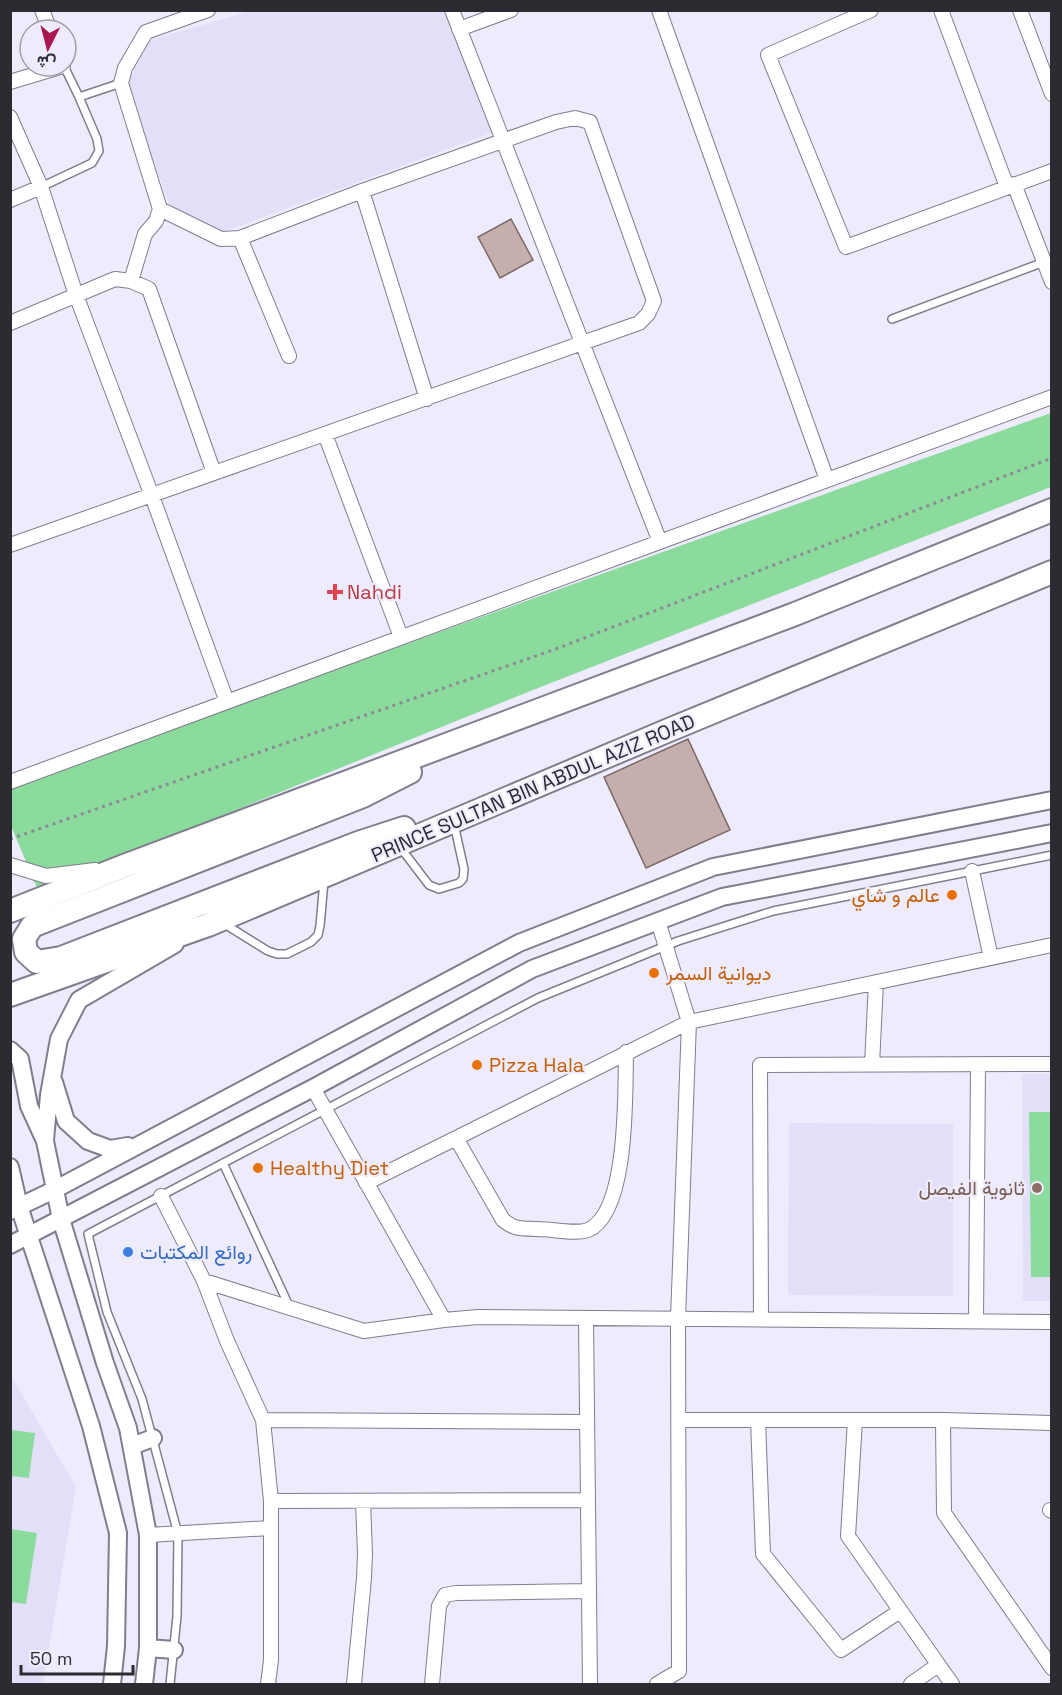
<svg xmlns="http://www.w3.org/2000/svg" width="1062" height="1695" font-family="'Space Grotesk',Vazirmatn,sans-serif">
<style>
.built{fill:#e3dff8}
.green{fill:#8adb9c}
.building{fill:#c4afad;stroke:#7a6866;stroke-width:1.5}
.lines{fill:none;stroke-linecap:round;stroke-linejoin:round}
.service-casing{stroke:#807d8d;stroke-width:10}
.minor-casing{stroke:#807d8d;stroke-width:16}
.tertiary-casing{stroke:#807d8d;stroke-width:20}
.trunk-casing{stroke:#807d8d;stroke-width:26}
.path{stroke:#8c8a97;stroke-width:3;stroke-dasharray:3 4.5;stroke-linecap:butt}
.service{stroke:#fff;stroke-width:7}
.minor{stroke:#fff;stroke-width:14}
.tertiary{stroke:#fff;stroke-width:16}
.trunk{stroke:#fff;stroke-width:22}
.health-dot{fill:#e0444e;stroke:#eeebfd;stroke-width:2}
.food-dot{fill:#e8710a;stroke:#eeebfd;stroke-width:2}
.education-dot{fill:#8d6e63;stroke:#eeebfd;stroke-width:2}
.shop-dot{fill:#3f7fe0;stroke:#eeebfd;stroke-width:2}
.labels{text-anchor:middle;stroke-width:4.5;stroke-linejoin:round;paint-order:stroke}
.health-label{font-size:20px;fill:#be3a42;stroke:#eeebfd;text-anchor:start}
.street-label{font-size:20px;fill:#2c2b32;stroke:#eeebfd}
.food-label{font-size:20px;fill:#c56008;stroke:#eeebfd;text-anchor:start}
.education-label{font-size:20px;fill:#785e54;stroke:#eeebfd;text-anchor:end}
.shop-label{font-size:20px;fill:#366cbe;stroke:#eeebfd;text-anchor:start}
</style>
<rect width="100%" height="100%" fill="#eeebfd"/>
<path class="built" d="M250,11H449L494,132L217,234L169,203L125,86L151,40Z
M1022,1074H1051V1301H1023Z
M789,1123L953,1124V1296L788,1295Z
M10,1374L76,1487L43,1684H11Z"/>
<path class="green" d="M1051,413V487L528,692L38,890L11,826L10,786Z
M1029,1112H1051V1277H1031Z
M11,1430L35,1433L29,1478L11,1476Z
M11,1529L37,1533L26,1604L11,1602Z"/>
<path class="building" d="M511,219L533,260L500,278L478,237Z
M688,739L730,830L646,868L604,777Z"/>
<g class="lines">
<g class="service-casing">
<path id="service" d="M64,66L79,97
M41,187L92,163L99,151L97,139L79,97L121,83
M892,319L1044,262
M400,847L429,885L439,889L459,883L463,879L464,869L454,824
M223,923L268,951L277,954H287L311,942L318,935L320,926L324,881
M223,1163L290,1308
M170,1684L177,1616L178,1534L142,1399L107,1312L88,1234L538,998L678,941L773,911L1052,855"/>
</g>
<g class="minor-casing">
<path id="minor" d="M42,10L50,30
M452,10L660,542
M659,10L827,480
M871,10L768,55L846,247L1052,171
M941,10L1007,187
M1020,10L1052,94
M459,29L511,10
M10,82L63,66
M10,117L41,187L76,295L152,496L227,702
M1014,184L1052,282
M362,191L427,399
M10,200L41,187
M240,238L289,356
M131,281L145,234L156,221L160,209L121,83L125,68L146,32L208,10
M10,323L115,279L131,281L149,289L214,473
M325,434L401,637
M10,545L639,323L648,314L654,301L590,122L575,118L556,122L362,191L240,238L221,239L160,209
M10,782L1052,397
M10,865L46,876L95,870
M972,871L991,958
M872,1065L876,982
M313,1088L444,1320
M456,1138L503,1220C507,1223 511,1226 515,1227C523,1230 542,1228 552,1230C560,1231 581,1233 588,1230C629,1213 625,1090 626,1052
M366,1183L689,1022L1052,945
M161,1196L204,1281L227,1341L263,1420L271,1501V1660L268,1684
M204,1281L364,1331L444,1320L478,1317L1052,1322
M586,1318L590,1684
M761,1319L760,1065L1052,1064
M976,1321L978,1065
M263,1420L587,1422
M678,1420H943L1052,1423
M758,1420L763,1554L841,1650L900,1611
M855,1420L848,1536L952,1684
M943,1420L944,1513L1052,1668
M271,1501L588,1500
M1050,1510L1052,1511
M148,1535L271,1528
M354,1684L364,1578L365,1554L363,1501
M432,1684L439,1606L445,1595L456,1593L588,1591
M657,1684L679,1671L678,1319L689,1022L658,921
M911,1684L938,1665"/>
</g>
<g class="tertiary-casing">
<path id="tertiary" d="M10,1050L20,1059L29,1106L45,1141L61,1219L105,1363L128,1428L148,1535V1648L144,1684
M54,1082L66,1121L88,1141L110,1149L128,1146
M45,1140L49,1095L59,1039L79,1000L175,944
M10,1167L19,1206L91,1426L118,1533L116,1646L112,1684
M10,1211L54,1190L519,943L713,867L1052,800
M10,1245L313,1088L532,969L722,897L1052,833
M132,1446L153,1438
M148,1648L174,1650"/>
</g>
<g class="trunk-casing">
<path id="trunk" d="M404,828L358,843L61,958L37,962L26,952L24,939L32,926L363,796L410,772
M10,911L124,866L795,614L1052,510
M10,995L208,925L669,730L1052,572"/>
</g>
<path class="path" d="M10,839L553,650L1052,458"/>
<use href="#service" class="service"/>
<use href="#minor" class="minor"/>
<use href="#tertiary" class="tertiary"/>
<use href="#trunk" class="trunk"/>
</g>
<path class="health-dot" d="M332 583h6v6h6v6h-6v6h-6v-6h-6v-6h6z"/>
<g class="food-dot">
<circle cx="952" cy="895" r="6"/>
<circle cx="654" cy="973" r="6"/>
<circle cx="477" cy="1065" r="6"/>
<circle cx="258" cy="1168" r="6"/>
</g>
<circle class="education-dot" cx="1037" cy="1188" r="6"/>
<circle class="shop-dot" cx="128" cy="1252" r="6"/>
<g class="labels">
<g class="health-label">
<text x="347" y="599">Nahdi</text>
</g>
<g class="street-label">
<text transform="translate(533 788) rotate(-23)" y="7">PRINCE SULTAN BIN ABDUL AZIZ ROAD</text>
</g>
<g class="food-label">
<text x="940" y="902" text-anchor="end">عالم و شاي</text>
<text x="666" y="980">ديوانية السمر</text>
<text x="489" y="1072">Pizza Hala</text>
<text x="270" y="1175">Healthy Diet</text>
</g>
<g class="education-label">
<text x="1025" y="1195">ثانوية الفيصل</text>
</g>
<g class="shop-label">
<text x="140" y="1259">روائع المكتبات</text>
</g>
</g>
<rect width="1062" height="1695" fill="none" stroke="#2c2b32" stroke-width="24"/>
<g transform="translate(48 48) rotate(186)"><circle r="28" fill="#eeebfd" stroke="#a09eac" stroke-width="1.5"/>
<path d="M0-4.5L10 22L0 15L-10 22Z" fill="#aa174f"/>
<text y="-9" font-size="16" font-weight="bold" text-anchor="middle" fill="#2c2b32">ش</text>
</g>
<path d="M21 1665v9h112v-9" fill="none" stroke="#2c2b32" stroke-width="3"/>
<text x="30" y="1665" font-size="18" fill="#2c2b32" stroke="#eeebfd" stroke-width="4.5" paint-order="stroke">50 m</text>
</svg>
